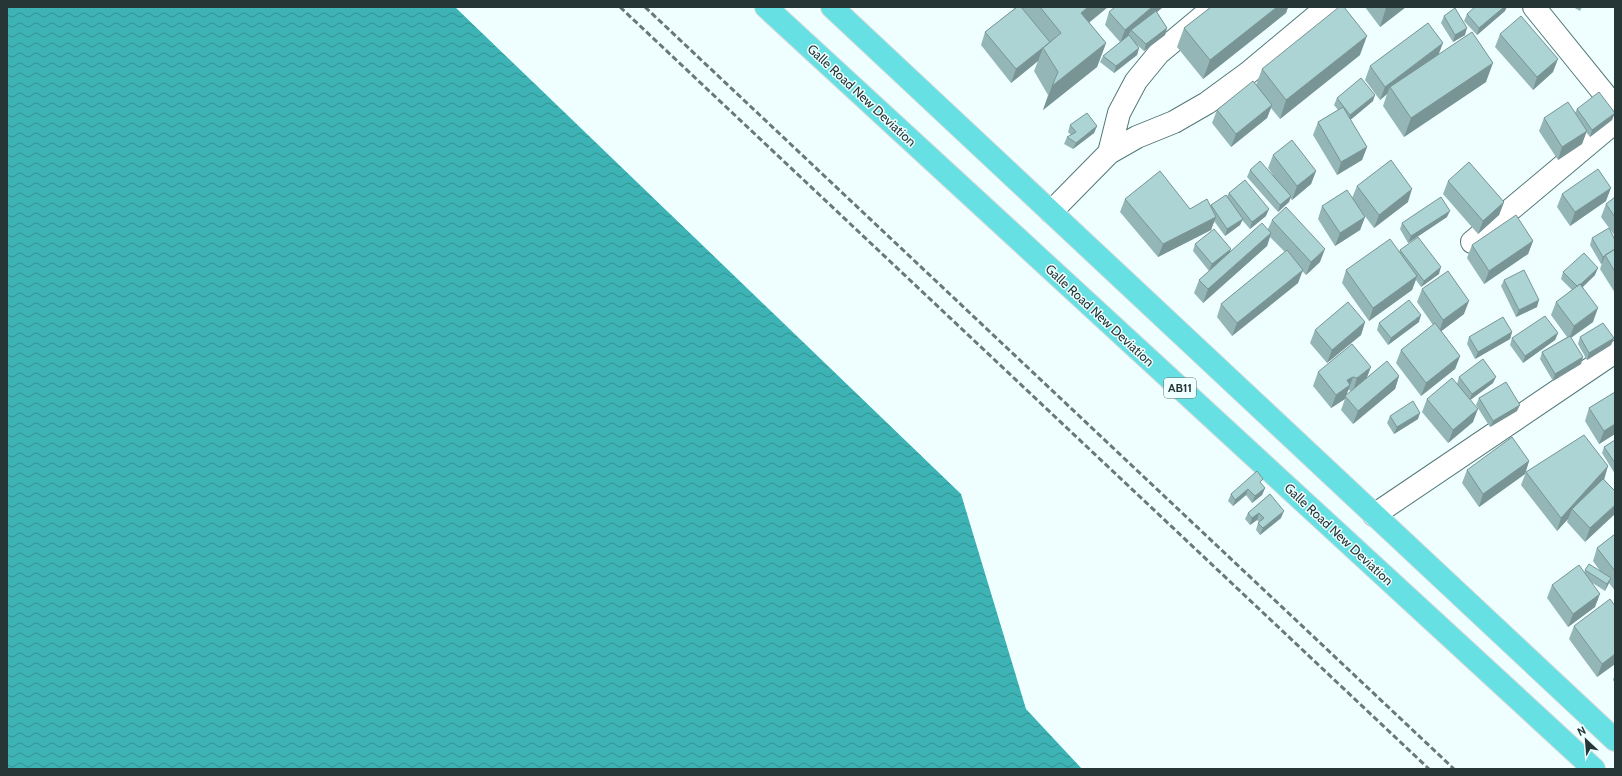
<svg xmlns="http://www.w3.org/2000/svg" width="1622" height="776" font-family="Cabin,sans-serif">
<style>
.water{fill:url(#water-waves)}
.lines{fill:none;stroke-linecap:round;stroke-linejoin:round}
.minor-casing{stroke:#537878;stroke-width:24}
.primary-casing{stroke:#d8dbdb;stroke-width:24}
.minor{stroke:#fff;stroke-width:22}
.primary{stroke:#66e0e2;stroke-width:22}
.rail{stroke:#697979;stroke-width:3;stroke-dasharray:6 3;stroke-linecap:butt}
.wall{fill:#95b6b6;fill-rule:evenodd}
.shaded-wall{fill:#799494}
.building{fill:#add4d4;stroke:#799494}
.labels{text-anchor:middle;stroke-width:3;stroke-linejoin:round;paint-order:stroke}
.shield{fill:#efffff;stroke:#627272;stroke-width:1}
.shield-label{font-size:12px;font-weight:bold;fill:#263636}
.street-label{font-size:13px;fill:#263636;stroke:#efffff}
</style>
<defs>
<pattern id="water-waves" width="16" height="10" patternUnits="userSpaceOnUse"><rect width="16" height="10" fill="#3db3b5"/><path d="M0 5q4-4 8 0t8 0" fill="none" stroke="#339294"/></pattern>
</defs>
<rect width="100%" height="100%" fill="#efffff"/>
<path class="water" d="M7,7H455L961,494L1026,709L1082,769H7Z"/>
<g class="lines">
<g class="minor-casing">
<path id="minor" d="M1534,7L1615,107
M1109,153L1119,113L1136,81L1159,53L1214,7
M1051,212L1109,153L1137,137L1174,122L1207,103L1248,73L1327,7
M1472,242L1615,122
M1374,515L1615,352"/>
</g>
<g class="primary-casing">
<path id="primary" d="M766,7L1594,769
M832,7L1615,740"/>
</g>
<use href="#minor" class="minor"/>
<use href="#primary" class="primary"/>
<path class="rail" d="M620,7L1429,769
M645,7L1454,769"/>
</g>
<path class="wall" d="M1013,7H1108L1089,22L1106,43L1097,67L1043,110L1048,95L1034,71L1038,61L1011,83L981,45L985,32L1014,9Z
M1115,7H1163L1157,12L1167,28L1165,35L1144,51L1135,43L1139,48L1137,55L1114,73L1100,62L1103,56L1120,42L1105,25L1109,12Z
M1211,7H1288L1286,13L1203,79L1177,47L1184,28Z
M1365,7H1406L1380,27Z
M1573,7H1582L1580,11Z
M1505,11L1477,35L1464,21L1467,14Z
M1444,16L1465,35L1453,42L1441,23Z
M1500,34L1553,72L1533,90L1495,47Z
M1439,54L1486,82L1404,137L1383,106L1387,94L1380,100L1365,80L1370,66Z
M1360,55L1280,119L1271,108L1267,118L1231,147L1212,123L1217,110L1256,85L1262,69Z
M1337,98L1373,101L1350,120L1367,147L1362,160L1337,175L1313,135L1318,122L1338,110L1334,105Z
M1577,109L1612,120L1590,137L1586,132L1582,144L1558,160L1539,131L1544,118L1575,113Z
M1070,125L1097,126L1094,133L1073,149L1064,144L1067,137L1071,135L1068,132Z
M1273,155L1316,171L1311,184L1292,200L1290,198L1289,202L1278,212L1247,177L1250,170L1273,175L1268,168Z
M1448,181L1504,202L1499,215L1478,234L1443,194Z
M1357,186L1408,202L1374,228L1361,211L1365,217L1360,230L1335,246L1318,219L1322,206L1352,198Z
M1229,193L1266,216L1250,229L1242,220L1240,225L1225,236L1214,221L1211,230L1158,257L1120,212L1125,199L1190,209L1210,207L1211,205L1227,196Z
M1562,194L1606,201L1570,226L1557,207Z
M1615,197V236L1601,217L1606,204Z
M1447,217L1408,243L1400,229L1402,223Z
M1272,220L1320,262L1306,275L1302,271L1298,283L1232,336L1217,317L1221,304L1285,252L1270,237L1267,246L1203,303L1194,293L1199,280L1209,271L1193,251L1195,244L1231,249L1229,252L1268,229Z
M1592,238L1615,240V293L1600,269L1602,263L1601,264L1590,245Z
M1533,241L1528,254L1484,284L1467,258L1472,245Z
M1400,250L1439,274L1421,287L1416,280L1412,290L1369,321L1342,283L1346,270L1399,252Z
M1563,272L1595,275L1583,287L1593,322L1571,338L1581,364L1553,381L1540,359L1542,352L1567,337L1551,315L1556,302L1572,290L1561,279Z
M1504,280L1537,307L1516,317L1501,286Z
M1422,289L1464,314L1441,331L1460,356L1455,369L1421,396L1396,363L1401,350L1433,325L1417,302Z
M1365,322L1361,335L1327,363L1310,343L1315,330Z
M1419,322L1388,345L1377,330L1379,323Z
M1512,332L1510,339L1475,359L1467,344L1469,337Z
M1558,333L1555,340L1523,363L1510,345L1512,338Z
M1580,337L1614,338L1611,345L1587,360L1578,344Z
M1318,372L1367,378L1399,376L1395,389L1353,424L1341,410L1345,399L1331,408L1313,386ZM1348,390L1352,391L1346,396Z
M1459,377L1493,383L1470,400L1473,422L1448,443L1422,412L1427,399L1457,384Z
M1615,392V434L1599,444L1585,421L1589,408Z
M1479,398L1517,411L1490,427L1476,405Z
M1390,416L1418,419L1394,434L1387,423Z
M1615,440V474L1602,453L1604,447Z
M1529,461L1525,474L1479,507L1462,483L1467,470Z
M1526,472L1604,479L1615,491L1585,542L1567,522L1568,519L1557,531L1521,485Z
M1261,484L1265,488L1262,495L1252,503L1246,495L1233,506L1228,501L1231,494Z
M1270,494L1281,518L1260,535L1256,530L1258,523L1259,522L1257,520L1250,525L1245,519L1248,513Z
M1615,534V591L1609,583L1605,591L1591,582L1595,607L1568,627L1547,598L1552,585L1584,573L1585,570L1600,571L1593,561L1597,548Z
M1574,626L1615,664L1597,677L1569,639Z
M1615,674V683L1613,680Z"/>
<path class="shaded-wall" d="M1088,7H1108L1073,36L1081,13Z
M1152,7H1163L1133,32L1131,30L1128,36L1120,43L1125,30Z
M1277,7H1288L1286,13L1203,79L1210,60Z
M1388,7H1406L1380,27L1386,8Z
M1504,7H1507L1505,11L1477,35L1479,28Z
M1167,28L1165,35L1144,51L1146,44Z
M1467,28L1465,35L1453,42L1455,35Z
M1367,36L1360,55L1280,119L1286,100Z
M1106,43L1097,67L1043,110L1052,86Z
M1443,43L1438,56L1390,87L1387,94L1380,100L1385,87Z
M1043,48L1038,61L1011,83L1016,69Z
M1139,48L1137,55L1114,73L1116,66Z
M1558,59L1553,72L1533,90L1537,77Z
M1493,63L1486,82L1404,137L1411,118Z
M1375,95L1373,101L1348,122L1350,115Z
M1272,105L1267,118L1231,147L1236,134Z
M1615,113L1612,120L1590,137L1592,130Z
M1097,126L1094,133L1073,149L1076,143Z
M1587,131L1582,144L1558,160L1562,147Z
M1367,147L1362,160L1337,175L1341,162Z
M1316,171L1311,184L1292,200L1297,186Z
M1611,188L1606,201L1570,226L1575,212Z
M1412,189L1408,202L1374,228L1379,215Z
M1291,196L1289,202L1278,212L1280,205Z
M1504,202L1499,215L1478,234L1483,221Z
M1269,209L1266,216L1250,229L1252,222Z
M1450,211L1447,217L1408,243L1411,236Z
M1216,217L1211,230L1158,257L1163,244Z
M1365,217L1360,230L1335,246L1340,233Z
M1243,219L1240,225L1225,236L1227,229Z
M1271,233L1267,246L1203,303L1208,289Z
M1533,241L1528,254L1484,284L1489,271Z
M1231,249L1228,256L1209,271L1212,264Z
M1325,249L1320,262L1306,275L1311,262Z
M1605,256L1602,263L1601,264L1603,257Z
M1441,267L1439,274L1421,287L1424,281Z
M1598,268L1595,275L1575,294L1578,287Z
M1303,270L1298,283L1232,336L1237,323Z
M1417,276L1412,290L1369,321L1373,308Z
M1539,300L1537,307L1516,317L1519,310Z
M1469,301L1464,314L1439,333L1443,320Z
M1598,308L1593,322L1569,339L1574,326Z
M1421,315L1419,322L1388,345L1391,338Z
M1365,322L1361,335L1327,363L1332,350Z
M1512,332L1510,339L1475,359L1478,352Z
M1558,333L1555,340L1523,363L1525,356Z
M1614,338L1611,345L1587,360L1589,353Z
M1460,356L1455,369L1421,396L1426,383Z
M1583,357L1581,364L1553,381L1555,374Z
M1371,367L1366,380L1353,391L1357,378Z
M1399,376L1395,389L1353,424L1358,411Z
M1353,377L1345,399L1331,408L1336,395L1347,380Z
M1496,377L1493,383L1469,401L1472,394Z
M1520,405L1517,411L1490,427L1493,421Z
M1478,409L1473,422L1448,443L1453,430Z
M1420,413L1418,419L1394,434L1397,427Z
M1615,424V434L1599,444L1604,431Z
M1529,461L1525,474L1479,507L1483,494Z
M1608,466L1604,480L1572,509L1568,519L1557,531L1561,518Z
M1265,488L1262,495L1252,503L1255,496Z
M1248,489L1246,495L1233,506L1235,500Z
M1615,505V514L1585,542L1590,528Z
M1284,511L1281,518L1260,535L1263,528Z
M1259,513L1257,520L1250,525L1252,518Z
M1611,578L1608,585L1605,591L1607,584Z
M1600,594L1595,607L1568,627L1573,614Z
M1615,654V664L1597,677L1602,664Z"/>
<path class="building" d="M1017,7H1021L1050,42L1016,69L985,32Z
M1040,7H1088L1081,13L1106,43L1052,86L1058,72L1043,48L1061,33Z
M1115,7H1152L1125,30L1109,12Z
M1211,7H1277L1210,60L1184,28Z
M1339,7H1344L1367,36L1286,100L1262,69Z
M1475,7H1504L1479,28L1467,14Z
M1455,8L1467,28L1455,35L1444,16Z
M1156,11L1167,28L1146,44L1131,30Z
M1521,16L1558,59L1537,77L1500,34Z
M1428,23L1443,43L1385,87L1370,66Z
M1472,32L1493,63L1411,118L1390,87Z
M1129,35L1139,48L1116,66L1103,56Z
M1361,78L1375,95L1350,115L1337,98Z
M1253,81L1272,105L1236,134L1217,110Z
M1599,92L1615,113L1592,130L1577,109Z
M1568,102L1587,131L1562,147L1544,118Z
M1343,107L1367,147L1341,162L1318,122Z
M1087,113L1097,126L1076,143L1067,137L1076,132L1070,125Z
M1292,140L1316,171L1297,186L1273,155Z
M1391,160L1412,189L1379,215L1357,186Z
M1260,161L1291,196L1280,205L1250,170Z
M1469,162L1504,202L1483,221L1448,181Z
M1598,169L1611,188L1575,212L1562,194Z
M1160,171L1190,209L1207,199L1216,217L1163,244L1125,199Z
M1245,180L1269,209L1252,222L1229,193Z
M1347,190L1365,217L1340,233L1322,206Z
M1226,195L1243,219L1227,229L1211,205Z
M1441,197L1450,211L1411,236L1402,223Z
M1615,197V217L1606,204Z
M1286,207L1325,249L1311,262L1272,220Z
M1516,215L1533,241L1489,271L1472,245Z
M1262,223L1271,233L1208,289L1199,280Z
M1609,228L1615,240V249L1603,257L1592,238Z
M1214,229L1231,249L1212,264L1195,244Z
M1418,237L1441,267L1424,281L1400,250Z
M1390,239L1417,276L1373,308L1346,270Z
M1615,249V272L1605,255Z
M1287,250L1303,270L1237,323L1221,304Z
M1584,253L1598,268L1581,284H1580L1577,286L1563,272Z
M1524,270L1539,300L1519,310L1504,280Z
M1448,271L1469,301L1443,320L1422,289Z
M1580,284L1598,308L1574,326L1556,302Z
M1409,300L1421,315L1391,338L1379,323Z
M1348,302L1365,322L1332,350L1315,330Z
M1545,316L1558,333L1525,356L1512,338Z
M1503,317L1512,332L1478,352L1469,337Z
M1435,323L1460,356L1426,383L1401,350Z
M1603,323L1614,338L1589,353L1580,337Z
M1570,336L1583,357L1555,374L1542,352Z
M1352,344L1371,367L1357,378L1353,377L1347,380L1350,385L1336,395L1318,372Z
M1483,359L1496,377L1472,394L1459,377Z
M1387,361L1399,376L1358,411L1345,396Z
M1452,378L1478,409L1453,430L1427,399Z
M1506,382L1520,405L1493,421L1479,398Z
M1615,392V424L1604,431L1589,408Z
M1413,401L1420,413L1397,427L1390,416Z
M1584,435L1608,466L1561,518L1526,472Z
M1512,437L1529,461L1483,494L1467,470Z
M1615,440V463L1604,447Z
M1257,471L1263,479L1260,482L1265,488L1255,496L1248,489L1235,500L1231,494Z
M1603,479L1615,491V505L1590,528L1572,509Z
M1270,494L1284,511L1263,528L1258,523L1264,518L1259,513L1252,518L1248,513Z
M1615,534V571L1597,548Z
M1589,564L1611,578L1607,584L1585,570Z
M1579,565L1600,594L1573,614L1552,585Z
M1610,599L1615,606V654L1602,664L1574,626Z"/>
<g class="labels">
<rect class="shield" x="1164" y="378" width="32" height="20" rx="3"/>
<g class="shield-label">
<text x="1180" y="392">AB11</text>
</g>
<g class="street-label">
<text transform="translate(862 95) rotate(43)" y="5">Galle Road New Deviation</text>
<text transform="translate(1100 315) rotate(43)" y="5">Galle Road New Deviation</text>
<text transform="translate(1339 534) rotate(43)" y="5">Galle Road New Deviation</text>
</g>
</g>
<rect width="1622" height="776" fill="none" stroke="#263636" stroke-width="16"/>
<g transform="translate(1586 740) rotate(334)" stroke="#efffff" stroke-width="3" paint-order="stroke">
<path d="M0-3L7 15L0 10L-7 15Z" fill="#263636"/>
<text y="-6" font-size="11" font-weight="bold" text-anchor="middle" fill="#263636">N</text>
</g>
</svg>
